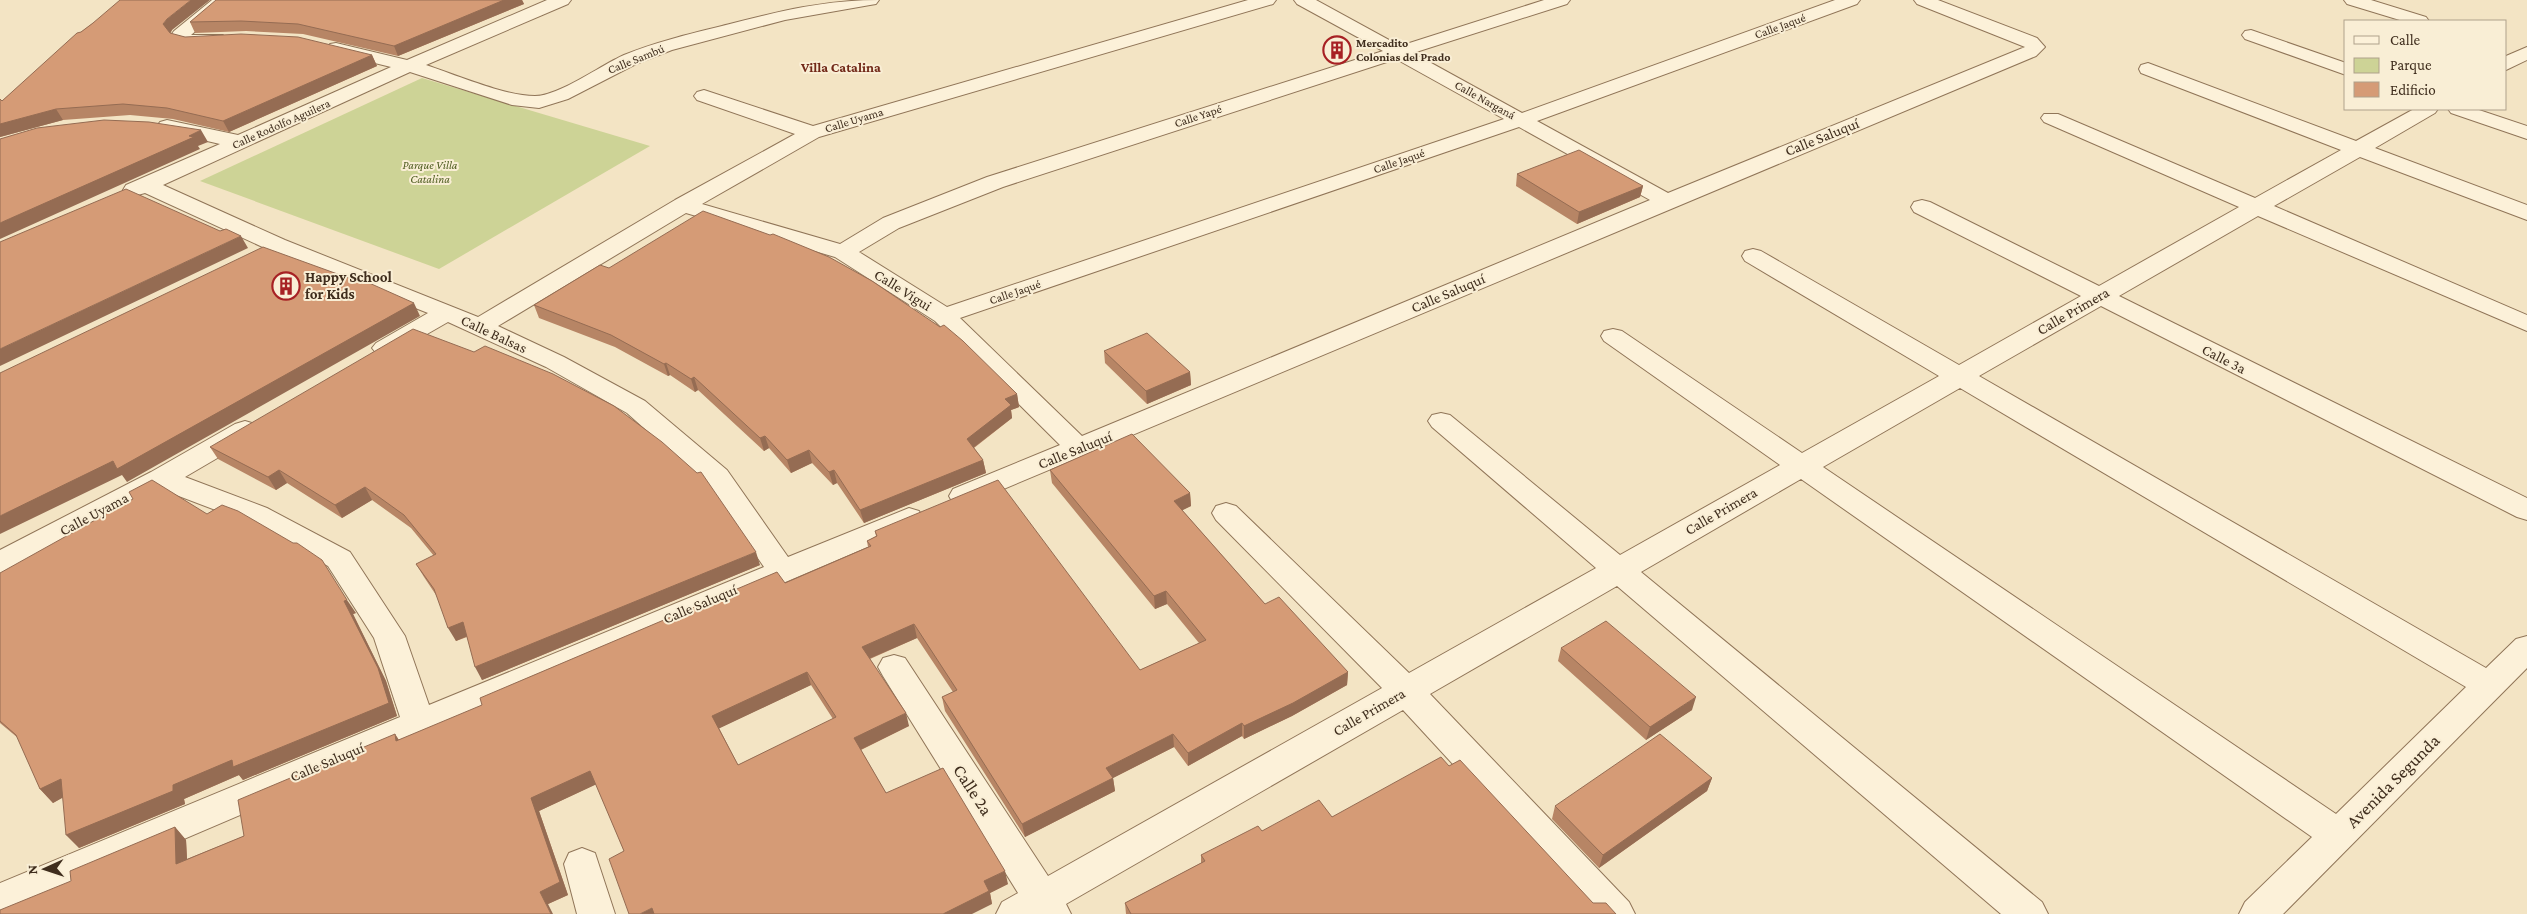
<svg xmlns="http://www.w3.org/2000/svg" width="2527" height="914" font-family="'Crimson Pro',serif">
<style>
.green{fill:#cdd396}
.lines{fill:none;stroke-linecap:round;stroke-linejoin:round}
.minor-casing{stroke:#907558;stroke-width:2}
.minor{fill:#fcf1d9;fill-rule:evenodd}
.wall{fill:#b78565;fill-rule:evenodd}
.shaded-wall{fill:#956c53}
.building{fill:#d59b76;stroke:#956c53;fill-rule:evenodd}
.labels{text-anchor:middle;stroke-width:4;stroke-linejoin:round;paint-order:stroke}
.far-street-label{font-size:12px;fill:#3f2d1d;stroke:#f9eed5}
.far-poi-label{font-size:12px;font-weight:bold;fill:#3f2d1d;stroke:#f9eed5;text-anchor:start}
.far-park-label{font-size:12px;font-style:italic;fill:#505e22;stroke:#f9eed5}
.far-neighbourhood-label{font-size:14px;font-weight:bold;fill:#712818;stroke:#f9eed5}
.street-label{font-size:15px;fill:#3f2d1d;stroke:#f9eed5}
.poi-label{font-size:15px;font-weight:bold;fill:#3f2d1d;stroke:#f9eed5;text-anchor:start}
.near-street-label{font-size:18px;fill:#3f2d1d;stroke:#f9eed5}
</style>
<rect width="100%" height="100%" fill="#f3e4c4"/>
<path class="green" d="M422,78L650,146L439,269L200,181Z"/>
<g class="lines">
<g class="minor-casing">
<path id="minor" d="M212,0H232L191,35H223L226,39L223,43C207,47 182,51 171,35L174,31Z
M547,0H571L568,4L426,65C456,75 505,96 535,96C559,96 601,65 624,55C656,42 689,34 722,26C777,12 822,0 879,0L876,4L870,5L785,20L672,50L636,64L568,99L539,108L512,105L410,72L163,185L285,240L478,317L675,200L795,134L697,100L694,96L697,92L704,90L813,126L1248,0H1276L1273,4L819,137L702,204L840,244L883,218L987,177L1383,51L1297,4L1294,0H1316L1400,46L1544,0H1570L1567,4L1413,53L1522,113L1835,0H1860L1857,4L1537,121L1668,193L2025,47L1917,4L1914,0H1938L2037,38L2045,47L2036,56L963,506L953,503L949,496L953,489L1060,445L935,321L835,257L686,213L498,326L564,357L645,401L727,470L788,557L909,508L919,511L923,518L919,525L13,912L0,914V883L400,717L374,638L328,566L247,522L163,490L11,571L0,574V550L151,472L235,424L245,421L255,424L258,430L255,436L185,477L267,508L350,552L405,636L429,705L764,567L707,484L627,413L546,367L448,322L394,353L385,356L376,353L372,348L376,343L428,313L269,250L145,193L134,196L126,195L123,190L126,185L220,144L160,130L157,126L160,122L167,120L238,135L391,67L330,52L327,48L330,44L336,43L407,60ZM1396,59L1504,119L947,307L859,252L899,228L1003,187ZM1519,127L1650,200L1082,436L960,318Z
M2344,0H2371L2426,17L2429,21H2403L2347,4Z
M2251,30L2346,63V75L2245,39L2242,35L2245,31Z
M2527,47V60L2506,70V56Z
M2148,63L2356,141L2414,109H2438L2435,113L2375,148L2527,205V220L2360,157L2274,206L2527,315V331L2258,216L2119,296L2527,498V520L2517,517L2101,306L1979,376L2486,668L2516,639L2527,636V668L2283,914H2239L2245,902L2312,837L1801,479L1641,572L2042,902L2048,914H2001L1617,586L1430,694L1629,902L1635,914H1591L1403,710L1066,904L1071,914H996L1002,902L1018,893L883,676L878,667L883,658L894,655L905,658L1048,876L1382,688L1216,520L1212,513L1216,506L1226,503L1236,506L1409,673L1596,568L1432,427L1428,421L1432,415L1441,413L1450,415L1620,555L1780,465L1604,341L1601,336L1604,331L1613,329L1622,331L1802,453L1939,376L1745,261L1742,256L1745,251L1753,249L1761,251L1959,365L2081,296L1914,212L1911,207L1914,202L1922,200L1930,202L2099,286L2239,207L2044,122L2041,118L2044,114H2058L2255,198L2341,150L2141,73L2139,69L2141,65ZM1960,388L2466,687L2336,814L1823,467Z
M2448,109H2476L2527,126V139L2451,113Z
M582,848L595,853L615,914H577L564,864L569,853Z"/>
</g>
<use href="#minor" class="minor"/>
</g>
<path class="wall" d="M217,0H522L524,4L398,56L303,34L246,31L195,33L190,22Z
M93,23L172,30L170,34L185,37L372,55L377,66L229,132L173,119L130,115L63,120L0,137V99L2,101L81,32Z
M1517,174L1643,186L1640,197L1577,224L1516,186Z
M609,268L1017,394L1019,407L1011,410L1012,418L974,448L983,460L986,473L864,523L837,483L833,485L812,463L791,473L769,448L764,451L698,390L695,392L670,375L668,376L615,347L539,318L534,305Z
M1104,351L1190,372L1191,385L1147,404L1105,363Z
M210,447L760,565L482,680L467,637L456,641L436,595L424,577L416,564L434,556L411,528L372,500L342,518L287,483L276,490L218,459Z
M1050,470L1190,493L1191,506L1182,510L1265,604L1348,672L1347,685L1292,716L1244,739L1242,736L1188,766L1174,747L1113,778L1115,791L1025,837L945,711L942,697L953,692L917,638L870,659L909,726L861,750L886,793L1008,884L990,893L992,904L624,851L596,784L539,811L568,895L548,904L71,881L175,827L186,840L187,859L244,836L395,734L399,740L785,583L868,547L867,541L876,536L875,531L1140,670L1199,643L1167,604L1155,609L1052,483ZM811,685L833,719L738,765L719,728Z
M0,573L356,613L353,614L386,681L397,716L243,780L239,775L184,799L185,804L79,848L63,797L53,803L40,789L18,738L0,723Z
M1561,648L1692,710L1646,740L1558,661Z
M1449,766L1593,903L1616,914H1126L1125,903L1201,863V855L1262,831L1332,817Z
M1712,778L1707,791L1599,868L1552,819L1555,806Z"/>
<path class="shaded-wall" d="M191,0H210L172,30L169,35L163,24L167,19Z
M504,0H522L524,4L398,56L394,46Z
M372,55L377,66L229,132L223,121Z
M56,109L63,120L0,137V124Z
M201,130L208,142L198,146L200,149L0,239V223Z
M1643,186L1640,197L1577,224L1579,212Z
M241,236L248,248L0,366V349Z
M414,303L420,316L127,482L122,475L0,534V516Z
M666,363L670,375L668,376L664,364Z
M1190,372L1191,385L1147,404L1146,391Z
M694,377L698,390L695,392L691,379Z
M1017,394L1019,407L1011,410L1012,418L969,451L967,439L1005,399Z
M765,436L769,448L764,451L760,438Z
M809,450L812,463L791,473L787,460Z
M983,460L986,473L864,523L860,510Z
M279,470L287,483L276,490L268,477Z
M834,470L837,483L833,485L829,472Z
M365,487L372,500L342,518L335,505Z
M1190,493L1191,506L1175,514L1174,501Z
M756,552L760,565L482,680L475,667Z
M1166,591L1167,604L1155,609L1154,596Z
M347,600L356,613L353,614L386,681L397,716L243,780L239,775L184,799L185,804L79,848L66,835L173,785L344,601Z
M463,622L470,635L456,641L448,628Z
M914,624L917,638L866,660L862,647Z
M807,672L811,685L718,729L712,716Z
M1348,672L1347,685L1292,716L1244,739V726Z
M1696,697L1692,710L1646,740L1650,727Z
M906,713L909,726L858,751L854,738Z
M1242,723V736L1188,766V753Z
M395,734L403,747L396,741Z
M1173,734L1174,747L1113,778L1115,791L1025,837L1022,824L1106,768Z
M590,771L597,784L539,811L568,895L548,904L553,914H551L540,892L531,798Z
M1712,778L1707,791L1599,868L1603,855Z
M61,779L73,792L53,803L40,789Z
M175,827L186,840L188,877L176,864Z
M1005,871L1008,884L990,893L992,904L972,914H943L984,881Z
M652,908L655,914H640Z"/>
<path class="building" d="M120,0H191L167,19L163,24L170,33L185,37L241,34L298,37L372,55L223,121L167,108L123,104L56,109L0,124V99L2,101L77,33L81,32L93,23Z
M216,0H504L394,46L298,24L241,21L190,22Z
M104,120L149,122L201,130L189,136L194,137L0,223V139L37,128Z
M1579,150L1643,186L1579,212L1517,174Z
M126,189L220,231L226,229L241,236L0,349V242Z
M703,211L770,235L773,234L829,257L872,281L940,327L944,325L963,341L1017,394L1005,399L1011,405L967,439L983,460L860,510L834,470L829,472L809,450L787,460L765,436L760,438L694,377L691,379L666,363L664,364L611,335L534,305L600,265L609,268Z
M263,247L354,280L358,278L414,303L117,469L113,461L0,516V373Z
M413,329L474,352L485,346L553,374L614,406L662,442L697,473L701,472L756,552L475,667L463,622L448,628L434,589L416,564L436,554L404,515L365,487L335,505L279,470L268,477L210,447Z
M1147,333L1190,372L1146,391L1104,351Z
M1132,434L1190,493L1174,501L1265,604L1279,597L1348,672L1293,703L1244,726L1242,723L1188,753L1173,734L1106,768L1113,778L1022,824L942,697L957,690L914,624L862,647L906,713L854,738L886,793L943,768L1005,871L984,881L989,891L943,914H654L652,908L640,914H629L609,859L624,851L590,771L531,798L560,882L540,892L551,914H0V910L71,881L70,871L175,827L176,864L244,836L238,800L395,734L396,741L482,705L480,698L777,572L785,583L871,546L867,541L877,536L875,531L998,480L1140,670L1206,640L1166,591L1154,596L1050,470ZM807,672L836,717L738,765L712,716Z
M152,480L207,514L222,505L238,511L293,543H297L322,560L347,600L344,601L378,668L389,703L233,767L232,760L173,785V791L66,835L61,779L40,789L16,735L0,721V573L133,499L129,492Z
M1606,621L1696,697L1650,727L1561,648Z
M1660,734L1712,778L1603,855L1555,806Z
M1441,757L1449,766L1460,760L1593,903H1606L1616,914H1131L1125,903L1205,861L1201,855L1258,826L1262,831L1319,800L1332,817Z"/>
<defs>
<g id="building-ring" transform="scale(1.4375)"><circle r="9.5" fill="#f9eed5" stroke="#a72124" stroke-width="1.5"/><path d="M-4-6H4V6H1V3H-1V6H-4ZM-2.5-4.3h1.7v1.8h-1.7ZM.8-4.3h1.7v1.8H.8ZM-2.5-1h1.7V.8h-1.7ZM.8-1h1.7V.8H.8Z" fill="#a72124"/></g>
</defs>
<g fill-rule="evenodd">
<use href="#building-ring" x="1337" y="50"/>
<use href="#building-ring" x="286" y="286"/>
</g>
<g class="labels">
<g class="far-street-label">
<text transform="translate(1780 26) rotate(-20)" y="4">Calle Jaqué</text>
<text transform="translate(636 59) rotate(-22)" y="4">Calle Sambú</text>
<text transform="translate(1485 100) rotate(29)" y="4">Calle Narganá</text>
<text transform="translate(1198 116) rotate(-18)" y="4">Calle Yapé</text>
<text transform="translate(854 120) rotate(-17)" y="4">Calle Uyama</text>
<text transform="translate(281 124) rotate(-24)" y="4">Calle Rodolfo Aguilera</text>
<text transform="translate(1399 161) rotate(-19)" y="4">Calle Jaqué</text>
<text transform="translate(1015 292) rotate(-19)" y="4">Calle Jaqué</text>
</g>
<g class="far-poi-label">
<text x="1356" y="47">Mercadito<tspan x="1356" dy="14">Colonias del Prado</tspan></text>
</g>
<g class="far-park-label">
<text x="430" y="169">Parque Villa<tspan x="430" dy="14">Catalina</tspan></text>
</g>
<g class="far-neighbourhood-label">
<text x="841" y="72">Villa Catalina</text>
</g>
<g class="street-label">
<text transform="translate(1822 137) rotate(-22)" y="5">Calle Saluquí</text>
<text transform="translate(903 290) rotate(32)" y="5">Calle Vigui</text>
<text transform="translate(1448 293) rotate(-23)" y="5">Calle Saluquí</text>
<text transform="translate(2073 311) rotate(-30)" y="5">Calle Primera</text>
<text transform="translate(494 334) rotate(25)" y="5">Calle Balsas</text>
<text transform="translate(2224 359) rotate(27)" y="5">Calle 3a</text>
<text transform="translate(1075 450) rotate(-22)" y="5">Calle Saluquí</text>
<text transform="translate(1721 511) rotate(-30)" y="5">Calle Primera</text>
<text transform="translate(94 514) rotate(-28)" y="5">Calle Uyama</text>
<text transform="translate(700 604) rotate(-23)" y="5">Calle Saluquí</text>
<text transform="translate(1369 712) rotate(-30)" y="5">Calle Primera</text>
<text transform="translate(327 762) rotate(-23)" y="5">Calle Saluquí</text>
</g>
<g class="poi-label">
<text x="305" y="282">Happy School<tspan x="305" dy="17">for Kids</tspan></text>
</g>
<g class="near-street-label">
<text transform="translate(2393 781) rotate(-45)" y="6">Avenida Segunda</text>
<text transform="translate(973 790) rotate(57)" y="6">Calle 2a</text>
</g>
</g>
<rect x="2344" y="20" width="162" height="90" fill="#f9eed5" stroke="#afa18b"/>
<rect x="2354" y="36" width="25" height="8" fill="#fcf1d9" stroke="#afa18b"/>
<text x="2390" y="45" font-size="15" fill="#3f2d1d">Calle</text>
<rect x="2354" y="58" width="25" height="15" fill="#cdd396" stroke="#afa18b"/>
<text x="2390" y="70" font-size="15" fill="#3f2d1d">Parque</text>
<rect x="2354" y="82" width="25" height="15" fill="#d59b76" stroke="#afa18b"/>
<text x="2390" y="95" font-size="15" fill="#3f2d1d">Edificio</text>
<g transform="translate(45 869) rotate(267)" stroke="#f9eed5" stroke-width="4" paint-order="stroke">
<path d="M0-4L9 19L0 12L-9 19Z" fill="#3f2d1d"/>
<text y="-8" font-size="14" font-weight="bold" text-anchor="middle" fill="#3f2d1d">N</text>
</g>
</svg>
